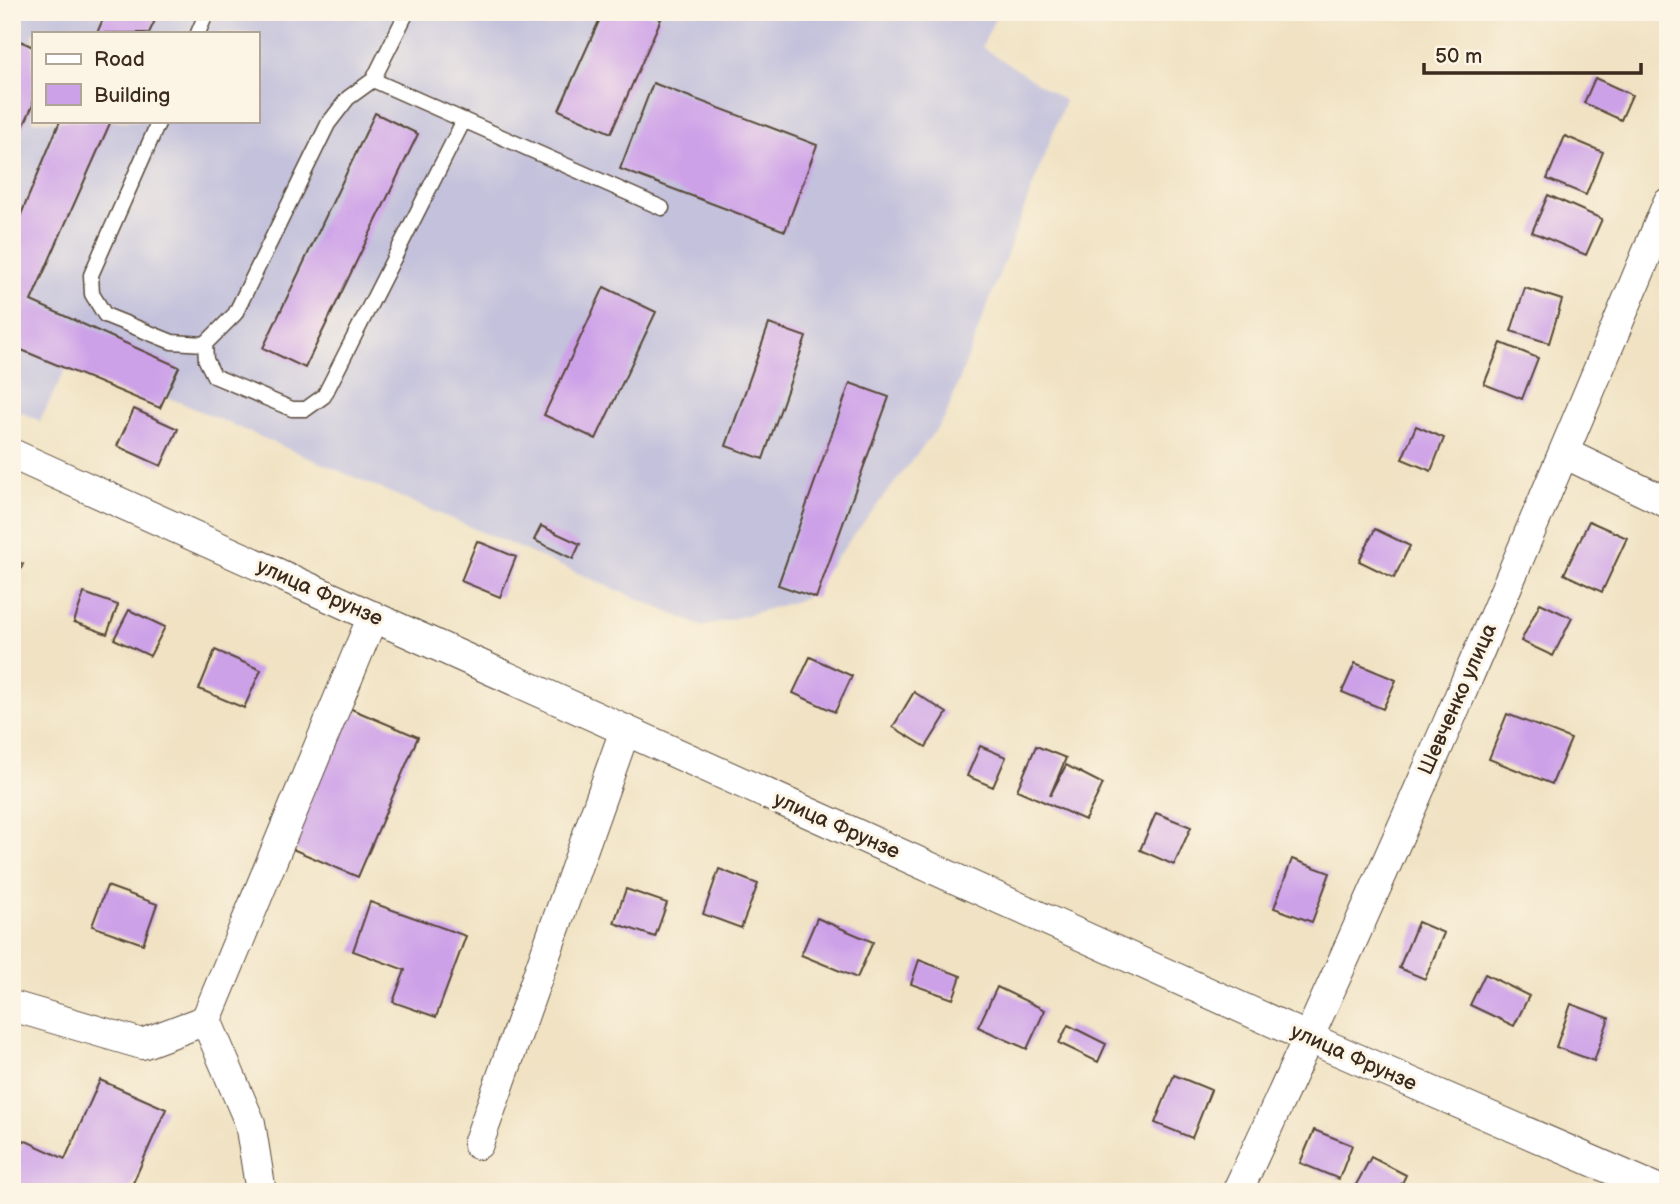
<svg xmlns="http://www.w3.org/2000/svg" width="1680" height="1204" font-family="'Balsamiq Sans',sans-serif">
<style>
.industrial{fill:#c3c1db;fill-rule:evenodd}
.building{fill:#cda1e8}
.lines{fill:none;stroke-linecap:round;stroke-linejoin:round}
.lane-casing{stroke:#564637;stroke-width:17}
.street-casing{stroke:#564637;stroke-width:32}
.lane{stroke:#fff;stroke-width:14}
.street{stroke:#fff;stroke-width:30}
.labels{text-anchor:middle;stroke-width:6;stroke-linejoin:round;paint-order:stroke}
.street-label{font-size:21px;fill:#3b2a1e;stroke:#fcf5e5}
</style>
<rect width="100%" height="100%" fill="#fcf5e5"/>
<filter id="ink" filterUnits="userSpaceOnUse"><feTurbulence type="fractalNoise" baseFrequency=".0143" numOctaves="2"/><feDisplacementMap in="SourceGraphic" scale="14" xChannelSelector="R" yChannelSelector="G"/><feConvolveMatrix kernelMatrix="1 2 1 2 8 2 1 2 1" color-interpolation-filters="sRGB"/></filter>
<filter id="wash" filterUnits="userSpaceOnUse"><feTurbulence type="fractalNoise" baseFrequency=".00686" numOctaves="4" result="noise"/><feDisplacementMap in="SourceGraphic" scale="28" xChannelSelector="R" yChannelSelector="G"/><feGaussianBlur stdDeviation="1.57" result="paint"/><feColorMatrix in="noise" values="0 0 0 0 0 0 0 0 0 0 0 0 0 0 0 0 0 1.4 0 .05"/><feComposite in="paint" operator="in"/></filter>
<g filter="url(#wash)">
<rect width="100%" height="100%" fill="#f0e2c3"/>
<path class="industrial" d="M12,12H998L982,47L1065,101L945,418L804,599L703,627L72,356L40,421L12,408ZM33,33H257V121H33Z"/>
<g id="blocks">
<path class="building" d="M106,12H159L149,33H97Z
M603,12H645L661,19L611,133L559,110Z
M12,37L33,47V105L12,151Z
M1595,78L1632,95L1621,120L1584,103Z
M653,83L817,145L785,231L620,169Z
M375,113L418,134L305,368L263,348Z
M60,121H111L31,301L179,367L160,408L12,346V236Z
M1565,136L1603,152L1586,195L1547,179Z
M1548,195L1602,219L1586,255L1532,232Z
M604,287L656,312L596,439L544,415Z
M1525,288L1562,300L1549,343L1511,331Z
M769,324L806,337L763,459L726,446Z
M1501,343L1538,358L1522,399L1484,384Z
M850,383L889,397L816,598L778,585Z
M134,409L178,429L161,466L117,446Z
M1416,426L1444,438L1431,471L1402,459Z
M1589,521L1627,538L1602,592L1564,574Z
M541,526L580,544L573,559L534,540Z
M1375,529L1410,546L1394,578L1359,561Z
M477,541L516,557L500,597L461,581Z
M12,559L23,564L12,589Z
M84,593L118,605L107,634L74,622Z
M1540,603L1572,618L1553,656L1521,641Z
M129,610L165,627L150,656L114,639Z
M215,650L261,670L244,708L199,689Z
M810,657L852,676L835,712L793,693Z
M1355,663L1396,680L1383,709L1342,692Z
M914,692L947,713L926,747L893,727Z
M349,708L418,737L358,877L290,848Z
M1507,714L1571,739L1552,784L1489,759Z
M980,746L1006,757L993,787L967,776Z
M1036,746L1066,758L1050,796L1066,765L1103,784L1085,820L1017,790Z
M1156,813L1191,827L1174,865L1140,850Z
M1292,859L1330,873L1312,922L1274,908Z
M719,869L758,884L741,928L703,914Z
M107,886L157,904L143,944L92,926Z
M626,889L667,903L655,937L614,923Z
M370,902L466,936L436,1017L393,1002L405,970L353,951Z
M817,918L873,942L857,978L801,955Z
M1418,922L1444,933L1425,979L1399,968Z
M919,960L961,976L953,999L911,984Z
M1485,974L1529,996L1514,1026L1470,1005Z
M997,987L1045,1010L1027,1049L978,1027Z
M1571,1004L1609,1018L1594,1061L1556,1047Z
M1068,1025L1106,1044L1098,1062L1059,1043Z
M1174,1075L1211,1090L1192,1138L1155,1123Z
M100,1080L166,1109L129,1192H12V1167L24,1140L65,1159Z
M1314,1130L1352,1145L1339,1179L1300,1163Z
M1371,1157L1406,1175L1398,1192H1352Z"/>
</g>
</g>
<g filter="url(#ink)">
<use href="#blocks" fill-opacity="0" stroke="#564637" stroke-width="2"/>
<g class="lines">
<g class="lane-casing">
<path id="lane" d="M198,33L207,12
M373,80L662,208
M159,121L91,275L92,294L105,315L172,342L205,344L235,314L328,124L348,98L373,80L407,12
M205,344L206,360L214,376L292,409H306L324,396L464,120"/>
</g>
<g class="street-casing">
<path id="street" d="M1564,453L1668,503
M12,454L1309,1038L1664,1192
M12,1006L142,1044L206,1020
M478,1144L625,730
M261,1192L250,1123L206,1020L373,616
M1237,1192C1390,866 1530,535 1668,203"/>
</g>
<use href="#lane" class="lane"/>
<use href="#street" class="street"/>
</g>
</g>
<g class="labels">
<g class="street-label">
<text transform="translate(320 592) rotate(24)" y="7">улица Фрунзе</text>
<text transform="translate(1457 699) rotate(-66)" y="7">Шевченко улица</text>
<text transform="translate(837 825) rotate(24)" y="7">улица Фрунзе</text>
<text transform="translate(1354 1057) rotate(24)" y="7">улица Фрунзе</text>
</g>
</g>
<rect width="1680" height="1204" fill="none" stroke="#fcf5e5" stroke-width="42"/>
<rect x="32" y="32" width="228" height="91" fill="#fcf5e5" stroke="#afa495" stroke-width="2"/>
<rect x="46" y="54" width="35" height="10" fill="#ffffff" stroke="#afa495" stroke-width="2"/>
<text x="94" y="66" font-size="21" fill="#3b2a1e">Road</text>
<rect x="46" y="84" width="35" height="21" fill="#cda1e8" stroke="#afa495" stroke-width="2"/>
<text x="94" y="102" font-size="21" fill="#3b2a1e">Building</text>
<path d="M1424 63v10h217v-10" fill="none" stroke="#3b2a1e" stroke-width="3.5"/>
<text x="1435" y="63" font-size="21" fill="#3b2a1e" stroke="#fcf5e5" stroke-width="5" paint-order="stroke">50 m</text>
</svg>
